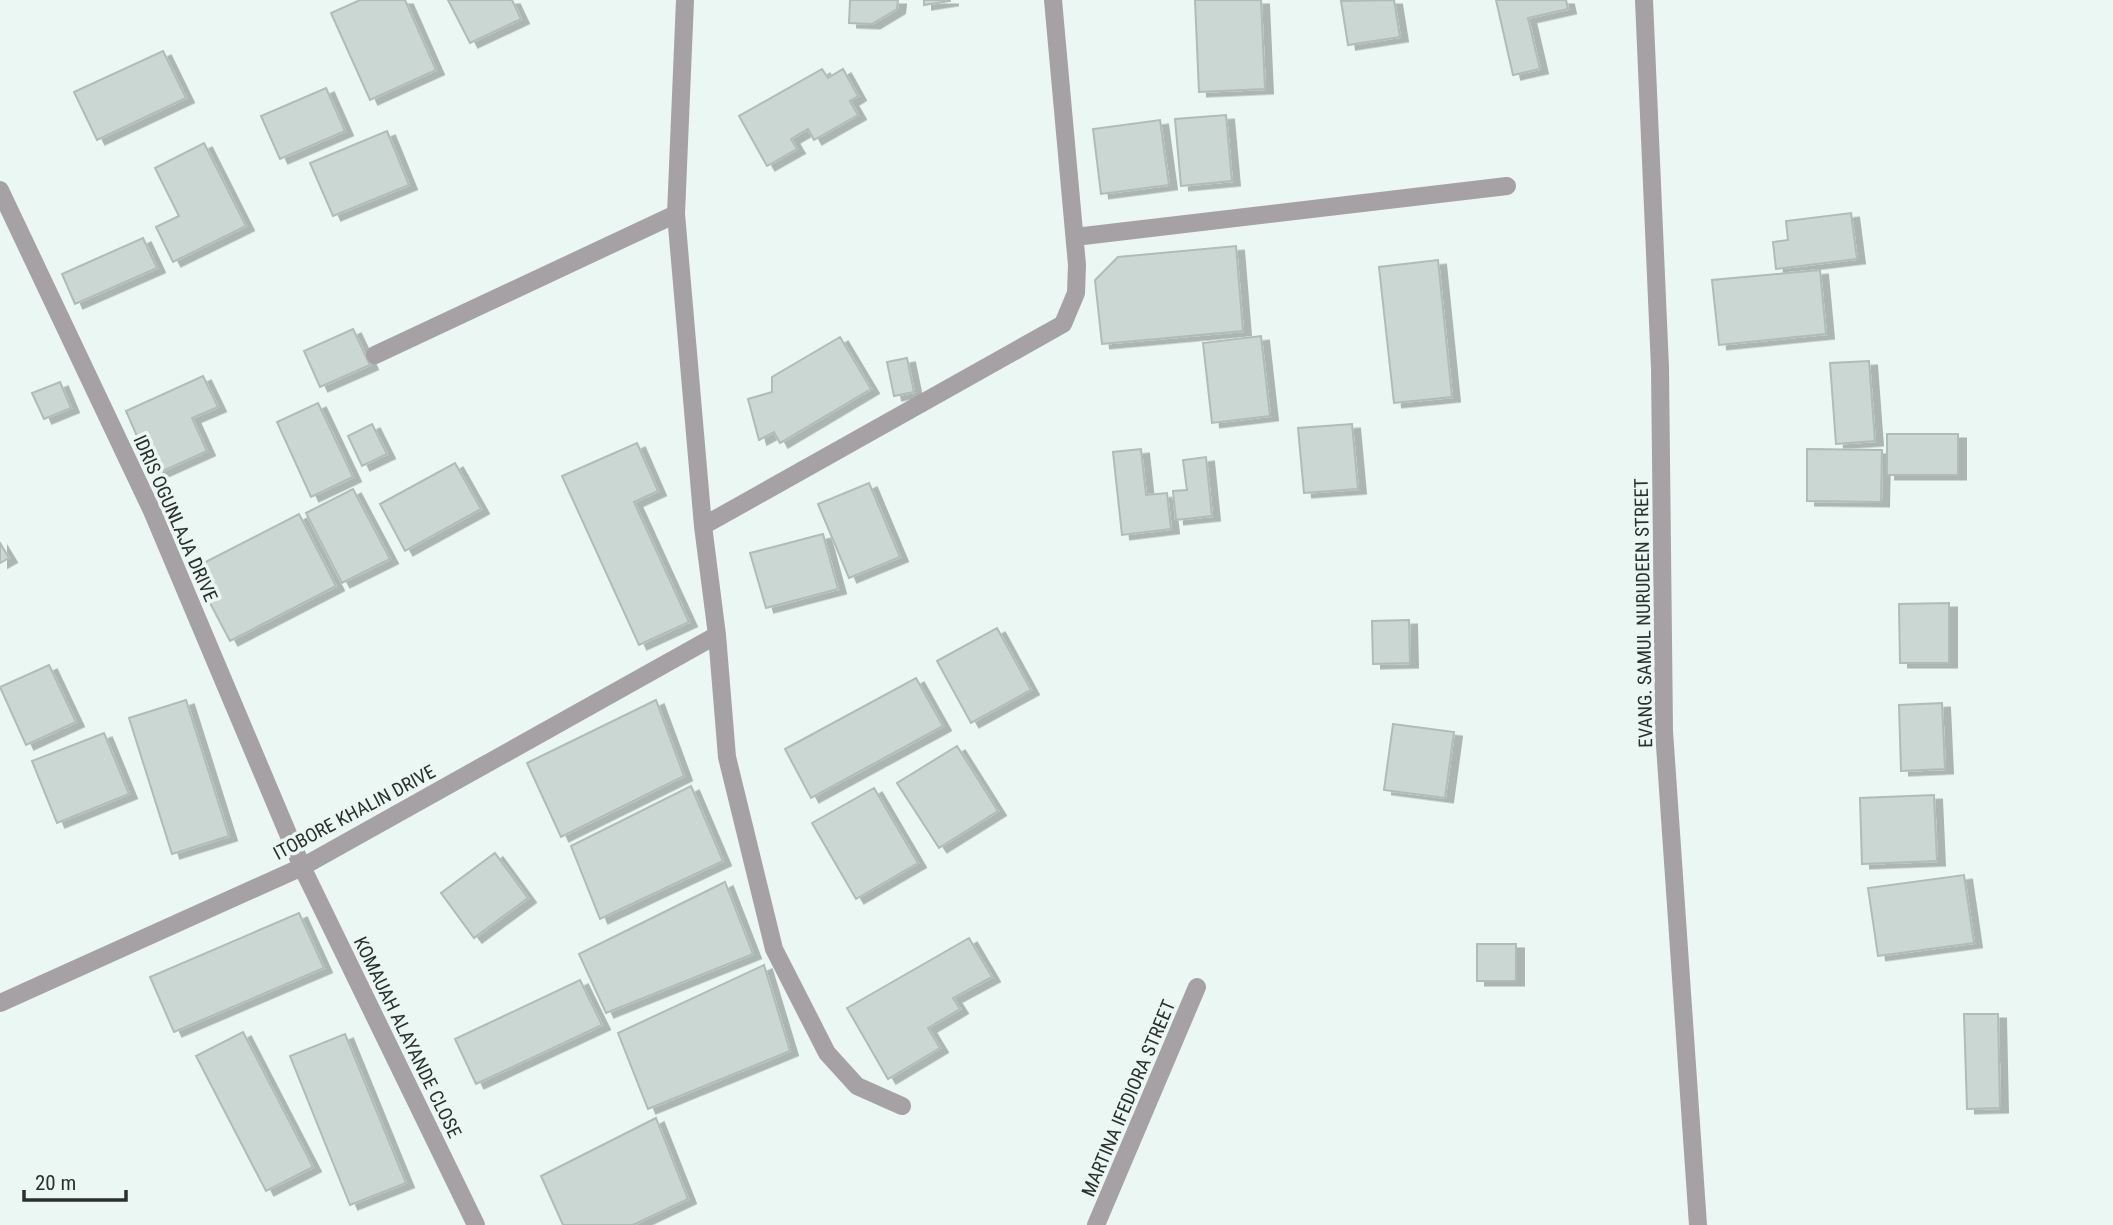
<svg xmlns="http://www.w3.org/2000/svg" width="2113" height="1225" font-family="'Roboto Condensed',sans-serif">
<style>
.building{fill:#cad7d3;stroke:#afbcb8;stroke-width:2;filter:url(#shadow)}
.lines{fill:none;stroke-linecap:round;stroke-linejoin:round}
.minor{stroke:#a6a1a4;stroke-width:18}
.labels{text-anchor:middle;stroke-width:7;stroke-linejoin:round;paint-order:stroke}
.street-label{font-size:19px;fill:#2b302f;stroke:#eaf7f3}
</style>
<defs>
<filter id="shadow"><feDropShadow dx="8" dy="4.5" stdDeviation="0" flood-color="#0004"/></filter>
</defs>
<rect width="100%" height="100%" fill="#eaf7f3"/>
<path class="building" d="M360,0H405L436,70L370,100L331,13Z
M448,0H512L521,19L470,43Z
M850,0H898L897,9L872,24L849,23Z
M924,0H950V1L924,5Z
M1195,0H1261L1265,89L1199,92Z
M1394,0L1400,37L1348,45L1341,1Z
M1496,0H1566L1568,9L1528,18L1540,69L1513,75Z
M163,51L186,98L97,140L74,92Z
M822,69L828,78L843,69L858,96L850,101L858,115L814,140L808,129L791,139L797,149L767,166L739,116Z
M326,88L345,131L280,159L261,116Z
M1226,115L1232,181L1181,186L1175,119Z
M1160,120L1169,185L1101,194L1093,129Z
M387,131L409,185L333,216L310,163Z
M204,143L246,226L173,262L156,227L179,216L155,168Z
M1851,213L1857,259L1776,269L1773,242L1788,240L1786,221Z
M143,238L157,268L75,304L62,274Z
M1236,246L1243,331L1102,344L1095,280L1118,257Z
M1438,260L1452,397L1394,403L1379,267Z
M1820,270L1826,334L1719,345L1712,280Z
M353,329L370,365L320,387L304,351Z
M1261,336L1270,416L1212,423L1203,343Z
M840,337L871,389L780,443L774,432L759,440L748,399L772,392V377Z
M907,358L914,392L894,396L887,362Z
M1869,361L1875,441L1836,444L1830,363Z
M203,376L218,407L192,418L207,451L154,475L126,411Z
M60,382L71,408L44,419L32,393Z
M318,403L353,477L311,497L277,422Z
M372,424L387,454L362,466L348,436Z
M1352,424L1358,489L1304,493L1298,428Z
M1887,434H1958V475H1887Z
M637,443L658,491L634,502L689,622L639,645L562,476Z
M1141,449L1146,495L1167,493L1171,529L1122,535L1113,452Z
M1807,449L1882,450L1881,502L1807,501Z
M1206,457L1212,516L1176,520L1173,491L1187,490L1183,460Z
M455,463L481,509L405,551L380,504Z
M869,483L900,557L849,578L818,504Z
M353,489L390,559L342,583L306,513Z
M299,514L336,586L230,641L192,569Z
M823,534L838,589L766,608L750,553Z
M0,543L9,558L0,563Z
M1949,603V663H1900L1899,604Z
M1409,620L1410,663L1373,664L1372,621Z
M997,628L1031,690L971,723L937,661Z
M49,665L76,722L26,745L0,687Z
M916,678L943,726L811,798L785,749Z
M186,700L229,836L172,854L129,718Z
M656,700L684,776L561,837L527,763Z
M1942,703L1945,769L1901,771L1899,705Z
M1393,724L1454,732L1445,798L1384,790Z
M104,733L129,794L57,823L32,761Z
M957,746L998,811L939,848L897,783Z
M691,786L723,861L600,919L571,846Z
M874,788L918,863L856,899L812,823Z
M1934,795L1937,861L1862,864L1860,798Z
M495,853L528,898L474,938L441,893Z
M1964,875L1974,943L1878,956L1868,888Z
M725,882L753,954L606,1013L579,954Z
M299,913L324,968L174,1032L150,977Z
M969,938L992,977L953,998L960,1009L928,1028L940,1048L888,1079L847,1008Z
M1477,944H1516V981H1477Z
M764,965L790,1051L648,1109L618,1033Z
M580,980L602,1025L476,1084L455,1039Z
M1964,1014H1998L2000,1108L1967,1109Z
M243,1032L313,1167L266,1191L196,1056Z
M345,1034L406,1183L350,1205L290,1056Z
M656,1118L688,1199L633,1225H563L541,1176Z"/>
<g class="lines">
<path class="minor" d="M685,0L676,214L703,526L717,635L727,757L774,949L827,1053L857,1086L902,1106
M1644,0L1660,368L1664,731L1698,1225
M0,190L152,511L302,867L476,1225
M1075,237L1507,186
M375,355L676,214
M703,526L1063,324L1076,293L1077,265L1053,0
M0,1003L302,867L717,635
M1096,1225L1197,987"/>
</g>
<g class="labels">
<g class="street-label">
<text transform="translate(176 518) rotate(66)" y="7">IDRIS OGUNLAJA DRIVE</text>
<text transform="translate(1643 613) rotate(-91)" y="7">EVANG. SAMUL NURUDEEN STREET</text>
<text transform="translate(354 812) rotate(-28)" y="7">ITOBORE KHALIN DRIVE</text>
<text transform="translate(408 1037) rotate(64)" y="7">KOMAUAH ALAYANDE CLOSE</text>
<text transform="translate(1128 1098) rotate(-67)" y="7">MARTINA IFEDIORA STREET</text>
</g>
</g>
<path d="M24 1190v10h102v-10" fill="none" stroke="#2b302f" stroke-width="3.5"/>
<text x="35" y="1190" font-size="21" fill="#2b302f" stroke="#eaf7f3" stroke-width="5" paint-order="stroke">20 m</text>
</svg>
